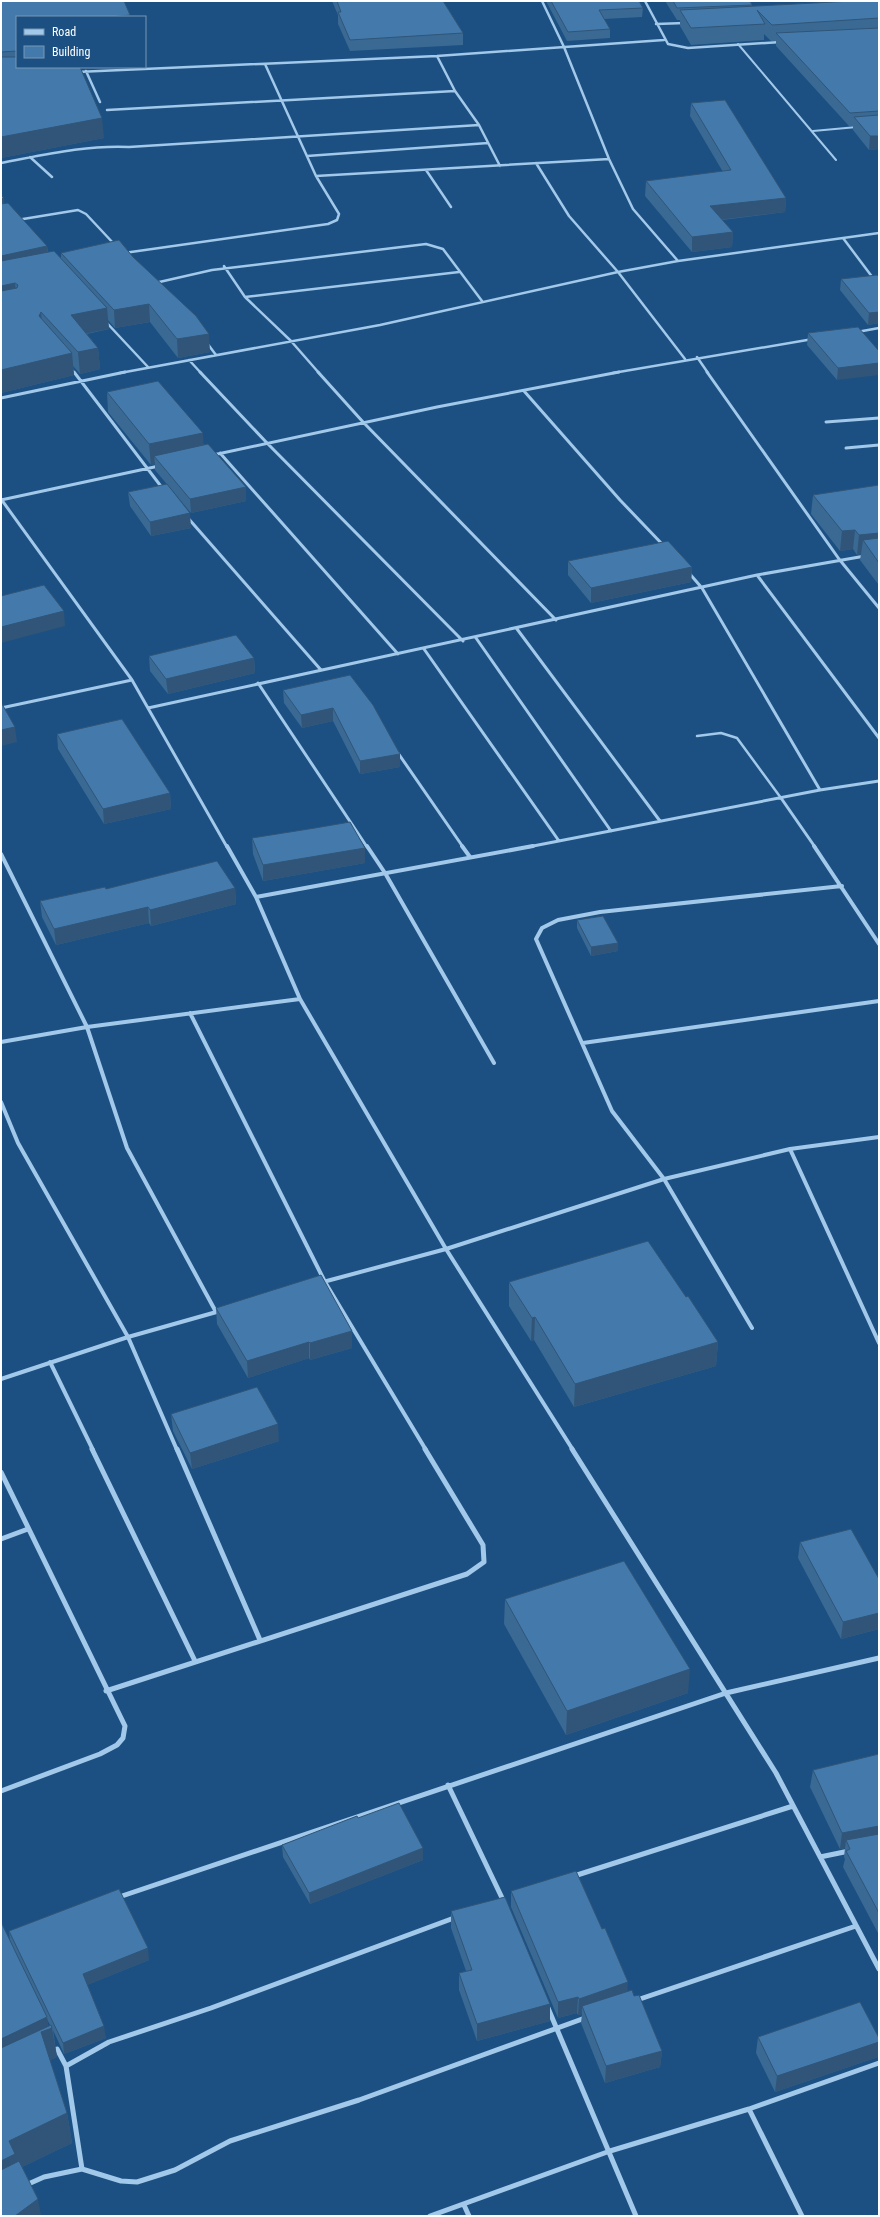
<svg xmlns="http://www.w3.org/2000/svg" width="880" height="2217" font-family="'Roboto Condensed',sans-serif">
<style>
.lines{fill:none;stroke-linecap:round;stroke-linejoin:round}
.service-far1{stroke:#a2c8ea;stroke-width:2}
.service{stroke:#a2c8ea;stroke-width:2.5}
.minor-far3{stroke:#a2c8ea;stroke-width:2.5}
.minor-far2{stroke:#a2c8ea;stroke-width:3}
.minor-far1{stroke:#a2c8ea;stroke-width:4}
.minor{stroke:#a2c8ea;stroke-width:5}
.wall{fill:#3a6993;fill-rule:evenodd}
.shaded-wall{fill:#305578}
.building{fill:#447aab;stroke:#305578}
</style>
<rect width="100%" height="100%" fill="#1c5082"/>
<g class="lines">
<path class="service-far1" d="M738,44L836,160
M813,131L857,127"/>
<path class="service" d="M697,736L721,733L737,738L781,798"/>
<path class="minor-far3" d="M542,1L564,47L609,159L633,209L678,261
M645,1L668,44L688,48L781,42
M656,24L685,23
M437,56L455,91L479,125L500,166
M86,71L100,102
M77,72L437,56L664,40
M107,110L455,91
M307,156L488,143
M30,157L52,177
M1,163C44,155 85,145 129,147L479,125
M536,163L569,216L618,272L685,359
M426,170L451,207
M316,176L609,159
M17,220L78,210L86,214L115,245
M843,238L879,286
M124,253L328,224L337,220L339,214L316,176L265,64
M224,266L245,297L291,341L319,373
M155,283L212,270L426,244L443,249L482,301
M245,297L459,272
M106,322L148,367
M857,332L879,328
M207,343L216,355
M697,357L708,373
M189,360L201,373
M70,367L74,373
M120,373L380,325L618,272L678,261L879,233
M613,373L813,339"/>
<path class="minor-far2" d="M74,372L163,489
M200,372L267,443L463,641
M318,372L363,422L556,620
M707,372L839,559L879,608
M524,391L620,500L664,546
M1,398L125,372
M826,422L879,418
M846,448L879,445
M220,453L398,654
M213,455L437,407L619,372
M1,499L132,680L227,847
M1,500L159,466
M188,518L321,670
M689,573L702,588L820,790
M757,575L879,738
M517,629L660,821
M476,638L611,831
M424,649L559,841
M258,683L367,847
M1,708L132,680
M148,708L757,575L865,556
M398,753L463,847
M781,798L815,847
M528,847L820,790L879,781"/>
<path class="minor-far1" d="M227,846L256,897L300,999L446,1249L573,1450
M367,846L385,873L494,1063
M462,846L470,857
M814,846L879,944
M1,854L87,1027L127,1148L216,1312
M256,897L533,846
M190,1013L325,1282L426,1450
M1,1042L87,1027L300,999
M583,1043L879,1001
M1,1102L18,1143L128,1337L177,1450
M790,1149L879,1343
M323,1282L446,1249L664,1179L790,1149L879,1137
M752,1328L664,1179L612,1111L536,939L542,928L558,920L600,912L842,886
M50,1362L93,1450
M1,1379L128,1337L220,1311"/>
<path class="minor" d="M92,1449L195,1661
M177,1449L260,1640
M572,1449L776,1773L879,1969
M1,1472L125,1726L123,1738L117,1745L100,1754L1,1791
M1,1539L28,1529
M106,1691L467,1574L484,1562L483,1545L425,1449
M448,1785L504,1902
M820,1857L849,1851
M574,1876L793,1806
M119,1897L726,1693L879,1658
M637,2000L856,1926
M548,2008L636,2216
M52,2051L57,2049L66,2066L109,2042L211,2008L454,1918
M66,2066L82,2169
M749,2109L802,2216
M26,2185L44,2177L82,2169L121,2181L137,2182L175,2170L230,2141L359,2100L585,2018
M464,2205L469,2216
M430,2216L610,2151L749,2109L879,2063"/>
</g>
<path class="wall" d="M1,1L17,17V67L104,138L1,158Z
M332,1H443L463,33V45L350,51L338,24V15Z
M546,1H639L643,8L642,17L604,19L610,29V38L567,41Z
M665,1H750L752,5V6L835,2V1H879V149L869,150L853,130V126H849L776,46V41H771L764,34V40L691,45L680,26V20H677Z
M691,103L786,198L785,212L722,220L733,232L732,247L692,252L645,196L646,181L723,172L690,116Z
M4,198V204L47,246L48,252L61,258V253L119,240L210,352L178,358L150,322L115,328L108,320L109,329L87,334L98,348L100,369L80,374L73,366L74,375L1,393Z
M879,277V323L868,325L840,290L841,279Z
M858,327L837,380L807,345L808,333Z
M107,392L204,445L246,487V501L191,513L155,470V464L151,465L108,412Z
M879,485V584H878L860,560L861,554L857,555L853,549L840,551L811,514L813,495Z
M128,492L191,528L151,536L130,506Z
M568,561L692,567L691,582L591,603L568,575Z
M149,656L254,658L255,673L168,694L150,671Z
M283,690L373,705L400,767L360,774L333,721L302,728L284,703Z
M57,734L170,793L171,809L104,824L58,749Z
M252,838L365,848V863L263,881L253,854Z
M235,888L236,904L151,926L149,923L56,945L42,917L40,901L106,889Z
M577,920L618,943V951L591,956L577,928Z
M509,1282L718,1342L716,1366L574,1407L534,1340L531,1341L509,1306Z
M216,1308L352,1331V1348L310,1360L309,1358L248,1378L217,1324Z
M171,1414L279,1441L192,1469L173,1431Z
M800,1542L879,1579V1629L841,1639L798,1558Z
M505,1599L688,1693L566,1735L504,1624Z
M879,1754V1935L843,1867L845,1859L844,1857L845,1848L840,1849L810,1787L813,1770Z
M358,1818L423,1848V1860L310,1904L283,1857L282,1845Z
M511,1891L628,1991L634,1996L662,2051L660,2067L605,2083L581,2023L582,2014L578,2015L577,2013L558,2018L511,1907Z
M451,1911L550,2021L477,2041L459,1990V1973L466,1971L451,1928Z
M9,1931L149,1960L87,1985L106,2038L64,2054L53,2030L57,2057L50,2060L67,2113L72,2143L22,2167L1,2216L10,1941ZM47,2019L50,2025L48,2026Z
M758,2037L879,2038V2052L878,2057L775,2092L756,2053Z"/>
<path class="shaded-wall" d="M130,15V17H110Z
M102,118L104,138L1,158V137Z
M870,136H879V149L869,150Z
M4,198L6,218L1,220V199Z
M786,198L785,212L709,221L710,206Z
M733,232L732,247L692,252V237Z
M47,246L49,267L1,277V256Z
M15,283L17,304L1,308V286Z
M149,304L150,322L115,328L114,310Z
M107,308L109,329L73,336L71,315Z
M41,312L43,333L39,316Z
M879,312V323L868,325L869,313Z
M209,334L210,352L178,358L177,339Z
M98,348L100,369L80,374L78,352Z
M72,353L74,375L1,393V370Z
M879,363V375L837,380L838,368Z
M203,433L204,453L154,456L155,464L151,465L149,444Z
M246,487V501L191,513L190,499Z
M190,513L191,528L151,536L150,522Z
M1,523L2,536L1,537Z
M855,530L853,549L840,551L842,531Z
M879,533V552L863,540L861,554L857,555L859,535Z
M692,567L691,582L591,603V588Z
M64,611L65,626L1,643V627Z
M254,658L255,673L168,694L166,679Z
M333,708V721L302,728L301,715Z
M15,727L17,742L1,746V730Z
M400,754V767L360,774V761Z
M170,793L171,809L104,824L103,809Z
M365,848V863L263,881V865Z
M235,888L236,904L151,926L150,910Z
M148,907L149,923L56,945L54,929Z
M618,943V951L591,956V947Z
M535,1317L534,1340L531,1341L532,1318Z
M352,1331V1348L310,1360V1343Z
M309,1342V1358L248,1378L247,1361Z
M718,1342L716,1366L574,1407L575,1384Z
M278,1424L279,1441L192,1469L190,1453Z
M879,1613V1629L841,1639L843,1622Z
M690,1669L688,1693L566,1735L567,1711Z
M879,1826V1837L846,1840L845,1848L840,1849L842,1833Z
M423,1848V1860L310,1904L309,1893Z
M148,1948L149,1960L85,1986L83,1974Z
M628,1982L627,1999L582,2006V2014L578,2015L579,1999Z
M578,1997L577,2013L558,2018V2002Z
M550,2004V2021L477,2041V2024Z
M47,2017L49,2029L52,2028L57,2057L46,2062L1,2071V2039Z
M104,2026L106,2038L64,2054L63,2043Z
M879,2042V2052L878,2057L775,2092L777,2076Z
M662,2051L660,2067L605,2083L606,2066Z
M67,2113L72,2143L18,2169L1,2193V2161L9,2141Z
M38,2199L41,2216H15Z"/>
<path class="building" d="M1,1H124L130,15L110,17H17V51L1,52Z
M337,1H443L463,33L350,40L338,12H341Z
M551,1H639L643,8L599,10L610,29L568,32Z
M673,1H750L752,5L677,8Z
M853,1H879V18L772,25L757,10L765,24L691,28L680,10Z
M879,28V111L850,113L776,33Z
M1,57H17V67H80L102,118L1,137Z
M725,100L786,198L710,206L733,232L692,237L646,181L731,170L691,103Z
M879,115V136H870L854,117Z
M1,195L4,198L1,199Z
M8,203L47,246L1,256V204Z
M119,240L133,257L196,316L209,334L177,339L149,304L114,310L61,253Z
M54,251L107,308L71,315L98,348L78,352L41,312L39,316L72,353L1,370V291L17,288L18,285L15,283L1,286V261Z
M877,275L879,277V312L869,313L841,279Z
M858,327L879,351V363L838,368L808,333Z
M158,381L203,433L149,444L107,392Z
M208,444L246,487L190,499L154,456Z
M167,484L190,513L150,522L128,492Z
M879,485V533L859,535L855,530L842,531L813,495Z
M879,538V563L863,540Z
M668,541L692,567L591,588L568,561Z
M44,585L64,611L1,627V596Z
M236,635L254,658L166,679L149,656Z
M350,675L373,705L400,754L360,761L333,708L301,715L283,690Z
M1,704H2L15,727L1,730Z
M122,719L170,793L103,809L57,734Z
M350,822L365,848L263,865L252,838L315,828Z
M217,861L235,888L150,910L148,907L54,929L40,901L105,887L106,889Z
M603,916L618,943L591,947L577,920Z
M648,1241L686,1297L688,1296L718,1342L575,1384L535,1317L532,1318L509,1282Z
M321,1275L352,1331L310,1343L309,1342L247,1361L216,1308Z
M257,1387L278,1424L190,1453L171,1414Z
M851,1529L879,1579V1613L843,1622L800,1542Z
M624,1561L690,1669L567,1711L505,1599Z
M879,1754V1826L842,1833L813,1770Z
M399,1803L423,1848L309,1893L282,1845L357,1816L358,1818Z
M879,1834V1913L846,1851L850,1849L846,1840Z
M576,1871L602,1929L605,1928L628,1982L579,1999L578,1997L558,2002L511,1891Z
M119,1889L148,1948L83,1974L104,2026L63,2043L9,1931Z
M505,1897L550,2004L477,2024L459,1973L472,1970L451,1911Z
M1,1922L47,2017L1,2039Z
M632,1990L634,1996L639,1995L662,2051L606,2066L582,2006Z
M860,2002L879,2038V2042L777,2076L758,2037Z
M51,2025L52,2028L41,2032L67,2113L9,2141L15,2154L1,2161V2048Z
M19,2161L38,2199L15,2216H1V2170Z"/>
<rect width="880" height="2217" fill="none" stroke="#ffffff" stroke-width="4"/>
<rect x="16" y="16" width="130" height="52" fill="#1c5082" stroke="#7796b4"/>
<rect x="24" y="29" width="20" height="6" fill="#a2c8ea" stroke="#7796b4"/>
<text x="52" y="36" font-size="12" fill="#ffffff">Road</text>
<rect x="24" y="46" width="20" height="12" fill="#447aab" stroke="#7796b4"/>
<text x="52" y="56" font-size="12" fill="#ffffff">Building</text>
</svg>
